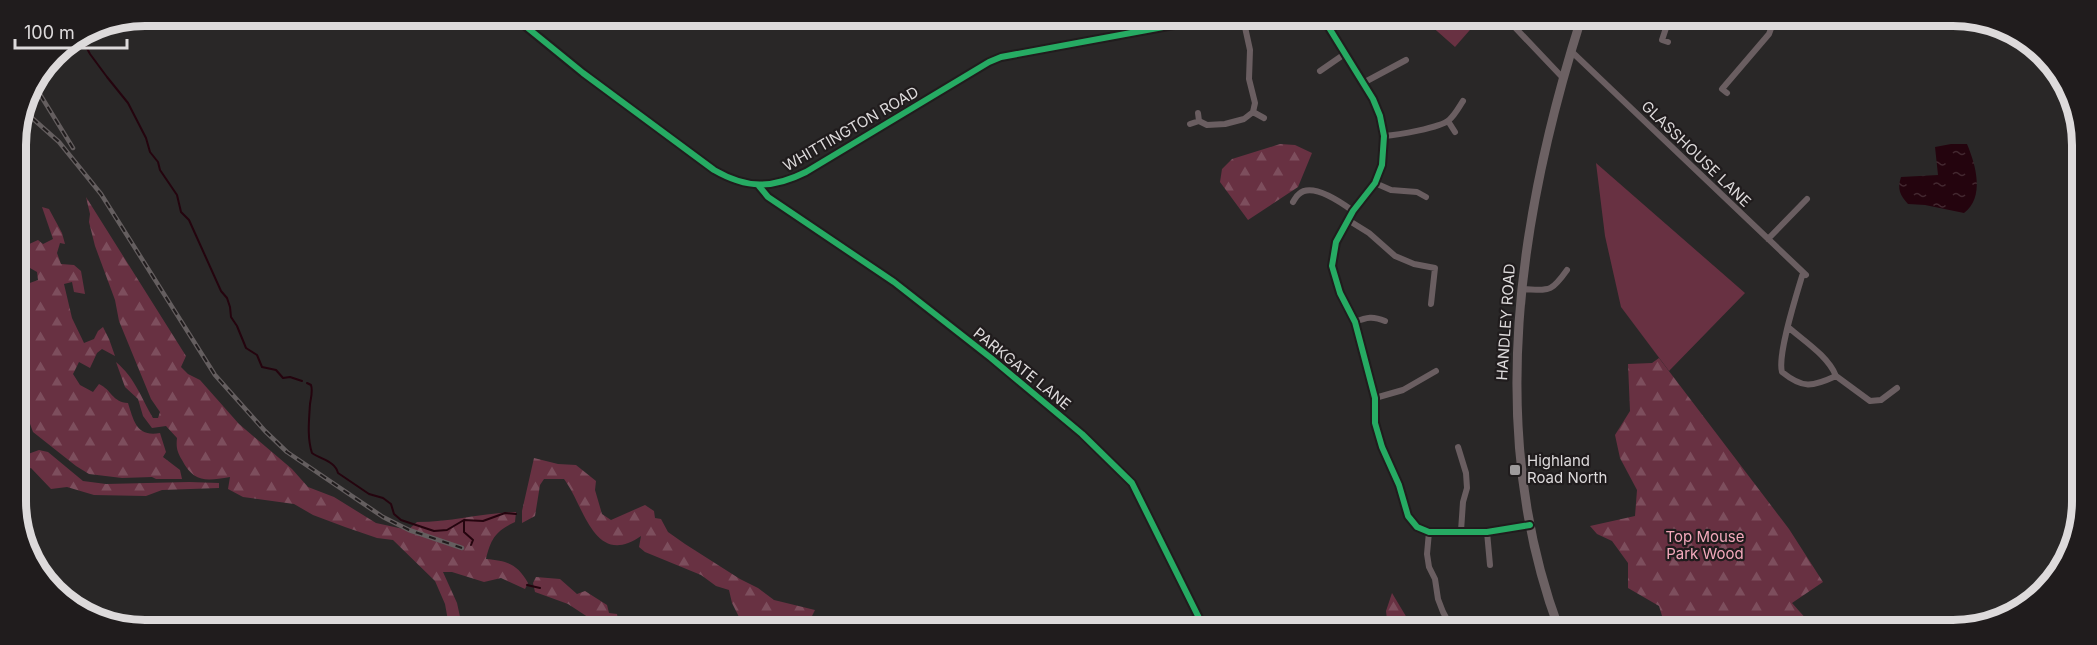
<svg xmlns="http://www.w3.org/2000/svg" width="2097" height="645" font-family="Inter,sans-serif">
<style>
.forest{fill:url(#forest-firs)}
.garden{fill:#683142}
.water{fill:url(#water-ripples)}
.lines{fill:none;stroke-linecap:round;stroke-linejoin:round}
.stream{stroke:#24040e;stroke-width:2}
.minor{stroke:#6a5e61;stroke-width:6}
.tertiary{stroke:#6a5e61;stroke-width:8}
.secondary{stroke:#6c6163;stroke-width:9}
.rail-casing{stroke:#645e5f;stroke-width:4.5}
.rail{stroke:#201c1d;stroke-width:2;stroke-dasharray:7;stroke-linecap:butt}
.cycleway-casing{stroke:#201c1d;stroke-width:10}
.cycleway{stroke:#26ab63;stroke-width:6}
.poi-dot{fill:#9e9b9c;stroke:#201c1d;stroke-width:2}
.labels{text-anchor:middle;stroke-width:4.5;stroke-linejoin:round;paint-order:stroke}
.street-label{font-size:15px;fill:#dddadb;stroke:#201c1d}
.poi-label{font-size:15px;fill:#dddadb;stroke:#201c1d;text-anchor:start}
.park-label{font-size:15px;fill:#f4a9bc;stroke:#201c1d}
.rim{fill:none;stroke:#dddadb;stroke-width:8}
</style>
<defs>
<pattern id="forest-firs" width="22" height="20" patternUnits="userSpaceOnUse" patternTransform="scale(1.5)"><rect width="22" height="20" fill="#683142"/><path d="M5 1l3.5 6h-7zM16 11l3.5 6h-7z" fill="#7d4e5d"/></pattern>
<pattern id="water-ripples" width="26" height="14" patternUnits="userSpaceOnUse" patternTransform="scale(1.5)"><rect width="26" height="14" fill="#24040e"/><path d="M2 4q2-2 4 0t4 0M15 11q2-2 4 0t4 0" fill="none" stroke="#432830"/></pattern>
</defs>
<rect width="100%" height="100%" fill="#292727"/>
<path class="forest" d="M1280,144L1295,145L1312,153L1298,187L1248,220L1220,182L1222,169L1232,159Z
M86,197L186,356L181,367L188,374L200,380L239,424L292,469L308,487L334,497L376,523L408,530L417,522C451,522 483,513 516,512L515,522C496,531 491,538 486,559C506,561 517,563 528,583L525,589L501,578L484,582L452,572H443L457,603L462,626H449L445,604L435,581L393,540L377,538L345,527L313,515L294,504L243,497L228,489L230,477C206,481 194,483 182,460C177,452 176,447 177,438L166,426L152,428L143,416L138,399L125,387L116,362C135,378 141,397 153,418H158L160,412L151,399L119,321L115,300L95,246L89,222L90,214Z
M42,207L49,209L62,233L65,244L60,243L57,253L61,264L74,265L81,271L85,294L74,292L72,282L64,284L72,318L84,343L94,339L98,331L103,327L109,339L115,356L102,349L97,353L90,368L79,362L73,374L80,385L93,392L99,384C112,390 112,402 128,403C134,422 137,437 160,433L166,452L163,457L180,470L182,479H156L152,477L122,478L89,474L76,466L33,432L26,413L17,401L16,359L18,357L16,356V293L27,284L38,280L37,272L23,264L24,256L16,263V250L38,240L43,244L53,239Z
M1659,358L1789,529L1823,582L1792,603L1808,621L1803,629H1725L1722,625L1718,629H1666L1659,606L1628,588V563L1612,541L1597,534L1590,526L1635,516L1637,490L1620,458L1615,435L1630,411L1628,364L1652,363Z
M39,450L48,452L83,481L106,484L189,482L219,483V488L162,490L146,496L94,495L67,487L51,489L31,468L17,473V458Z
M534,458L558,464L576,465L596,481L595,490L602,514L611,520L645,505L654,511L655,518L661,519L668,532L685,544L740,579L758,588L774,600L815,610L811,618L801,616V620L808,622L810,627H776L772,621L768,625L769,627H744L732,603L729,590L716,586L701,575L645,552L639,547L641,536C594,569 584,505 564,479H544L540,485L535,516L522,523V511Z
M536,577L560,579L577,594L585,591L607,605L609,613L617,614L619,625L634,627H603L568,604L535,592L533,583Z
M1392,593L1413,628H1388L1386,611Z"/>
<path class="garden" d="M1434,18H1471L1476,23L1455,47L1429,24Z
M1596,163L1745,293L1669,371L1621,307L1605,236Z"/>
<path class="water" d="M1951,144H1967C1976,165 1985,198 1964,213L1925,205L1908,204C1900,195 1897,189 1901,177L1938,175L1935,147Z"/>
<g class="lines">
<path class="stream" d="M80,35L90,54L107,77L128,103L146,138L150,152L158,162L160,170L177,195L181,212L189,220L221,291L227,298L230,307L231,317L237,326L246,348L257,355L262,367L276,370L283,378L290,377L302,381
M307,383L311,385C313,391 311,397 310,404C309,420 307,438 312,453C322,460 335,461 338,473L369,494L383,498L391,504L394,514L401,520L434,531L447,530L464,520L483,521L505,513L516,514
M464,520V532L473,540L471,545
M527,585L540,588"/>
<path class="minor" d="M1323,18L1373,99L1380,116L1384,136L1382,165L1375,183L1353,211L1336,242L1332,266L1340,293L1355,322L1375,398V423L1382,447L1399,485L1408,516L1417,527L1429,532H1487L1530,525
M1506,18L1563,78
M1329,28L1344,18
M1668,42L1662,40L1669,19
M1571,51L1806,275
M1320,71L1346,53
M1363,83L1406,60
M1727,93L1722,89L1769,34L1773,23L1771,19
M1253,112L1264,118
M1199,121L1207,125L1225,124L1244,119L1253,112L1255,103L1249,79L1250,50L1243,18
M1448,121L1455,132
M1190,124L1199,121L1198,113
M1384,136C1397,135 1440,128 1449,120C1455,115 1459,107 1463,101
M1375,183L1391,190L1417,192L1426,197
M759,186L768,197L894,282L991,358L1082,434L1132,483L1204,628
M1293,202C1295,199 1296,196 1299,194C1312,182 1342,203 1353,211
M1348,220L1369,233L1395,256L1414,264L1435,268L1431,304
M1768,239L1807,199
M1803,273C1797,293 1777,355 1782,372C1803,389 1812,387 1836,376L1870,401L1881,400L1897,388
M1521,289C1549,290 1550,294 1567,270
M1355,322C1367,317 1373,316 1385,321
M1788,327C1804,341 1828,356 1836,376
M1375,398L1403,390L1436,371
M1458,447L1466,473L1467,488L1463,502L1461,531
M1429,532L1427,554L1429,567L1435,579L1438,599L1443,612L1452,629
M1487,532L1490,565"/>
<path class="tertiary" d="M513,16L583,73L714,170C747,189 772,189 806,172L989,62L1001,57L1212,18"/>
<path class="secondary" d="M1559,629C1485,431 1519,215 1581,19"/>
<g class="rail-casing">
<path id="rail" d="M33,83L73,148
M22,109L59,142L101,194L215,375L265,431L287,452L383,517L409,530L462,548"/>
</g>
<use href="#rail" class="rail"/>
<g class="cycleway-casing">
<path id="cycleway" d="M513,16L583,73L714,170C747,189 772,189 806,172L989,62L1001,57L1212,18
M1323,18L1373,99L1380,116L1384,136L1382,165L1375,183L1353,211L1336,242L1332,266L1340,293L1355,322L1375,398V423L1382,447L1399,485L1408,516L1417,527L1429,532H1487L1530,525
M759,186L768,197L894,282L991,358L1082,434L1132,483L1204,628"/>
</g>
<use href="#cycleway" class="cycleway"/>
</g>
<rect class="poi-dot" x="1509" y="464" width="12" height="12" rx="3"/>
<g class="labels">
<g class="street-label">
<text transform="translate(851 129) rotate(-30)" y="5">WHITTINGTON ROAD</text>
<text transform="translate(1696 154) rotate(44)" y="5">GLASSHOUSE LANE</text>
<text transform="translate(1506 322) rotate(-86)" y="5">HANDLEY ROAD</text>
<text transform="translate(1022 369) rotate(39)" y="5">PARKGATE LANE</text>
</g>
<g class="poi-label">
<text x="1527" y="466">Highland<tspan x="1527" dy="17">Road North</tspan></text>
</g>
<g class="park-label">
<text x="1705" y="542">Top Mouse<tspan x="1705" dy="17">Park Wood</tspan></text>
</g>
</g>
<path d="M0 0H2097V645H0ZM145 26H1953A119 119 0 0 1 2072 145V501A119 119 0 0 1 1953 620H145A119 119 0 0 1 26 501V145A119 119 0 0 1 145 26Z" fill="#201c1d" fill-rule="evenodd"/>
<path class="rim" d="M145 26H1953A119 119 0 0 1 2072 145V501A119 119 0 0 1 1953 620H145A119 119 0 0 1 26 501V145A119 119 0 0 1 145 26Z"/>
<path d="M15 39v9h112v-9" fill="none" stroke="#dddadb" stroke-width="3"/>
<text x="24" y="39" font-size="18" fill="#dddadb" stroke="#201c1d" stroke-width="4.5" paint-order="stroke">100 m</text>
</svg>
